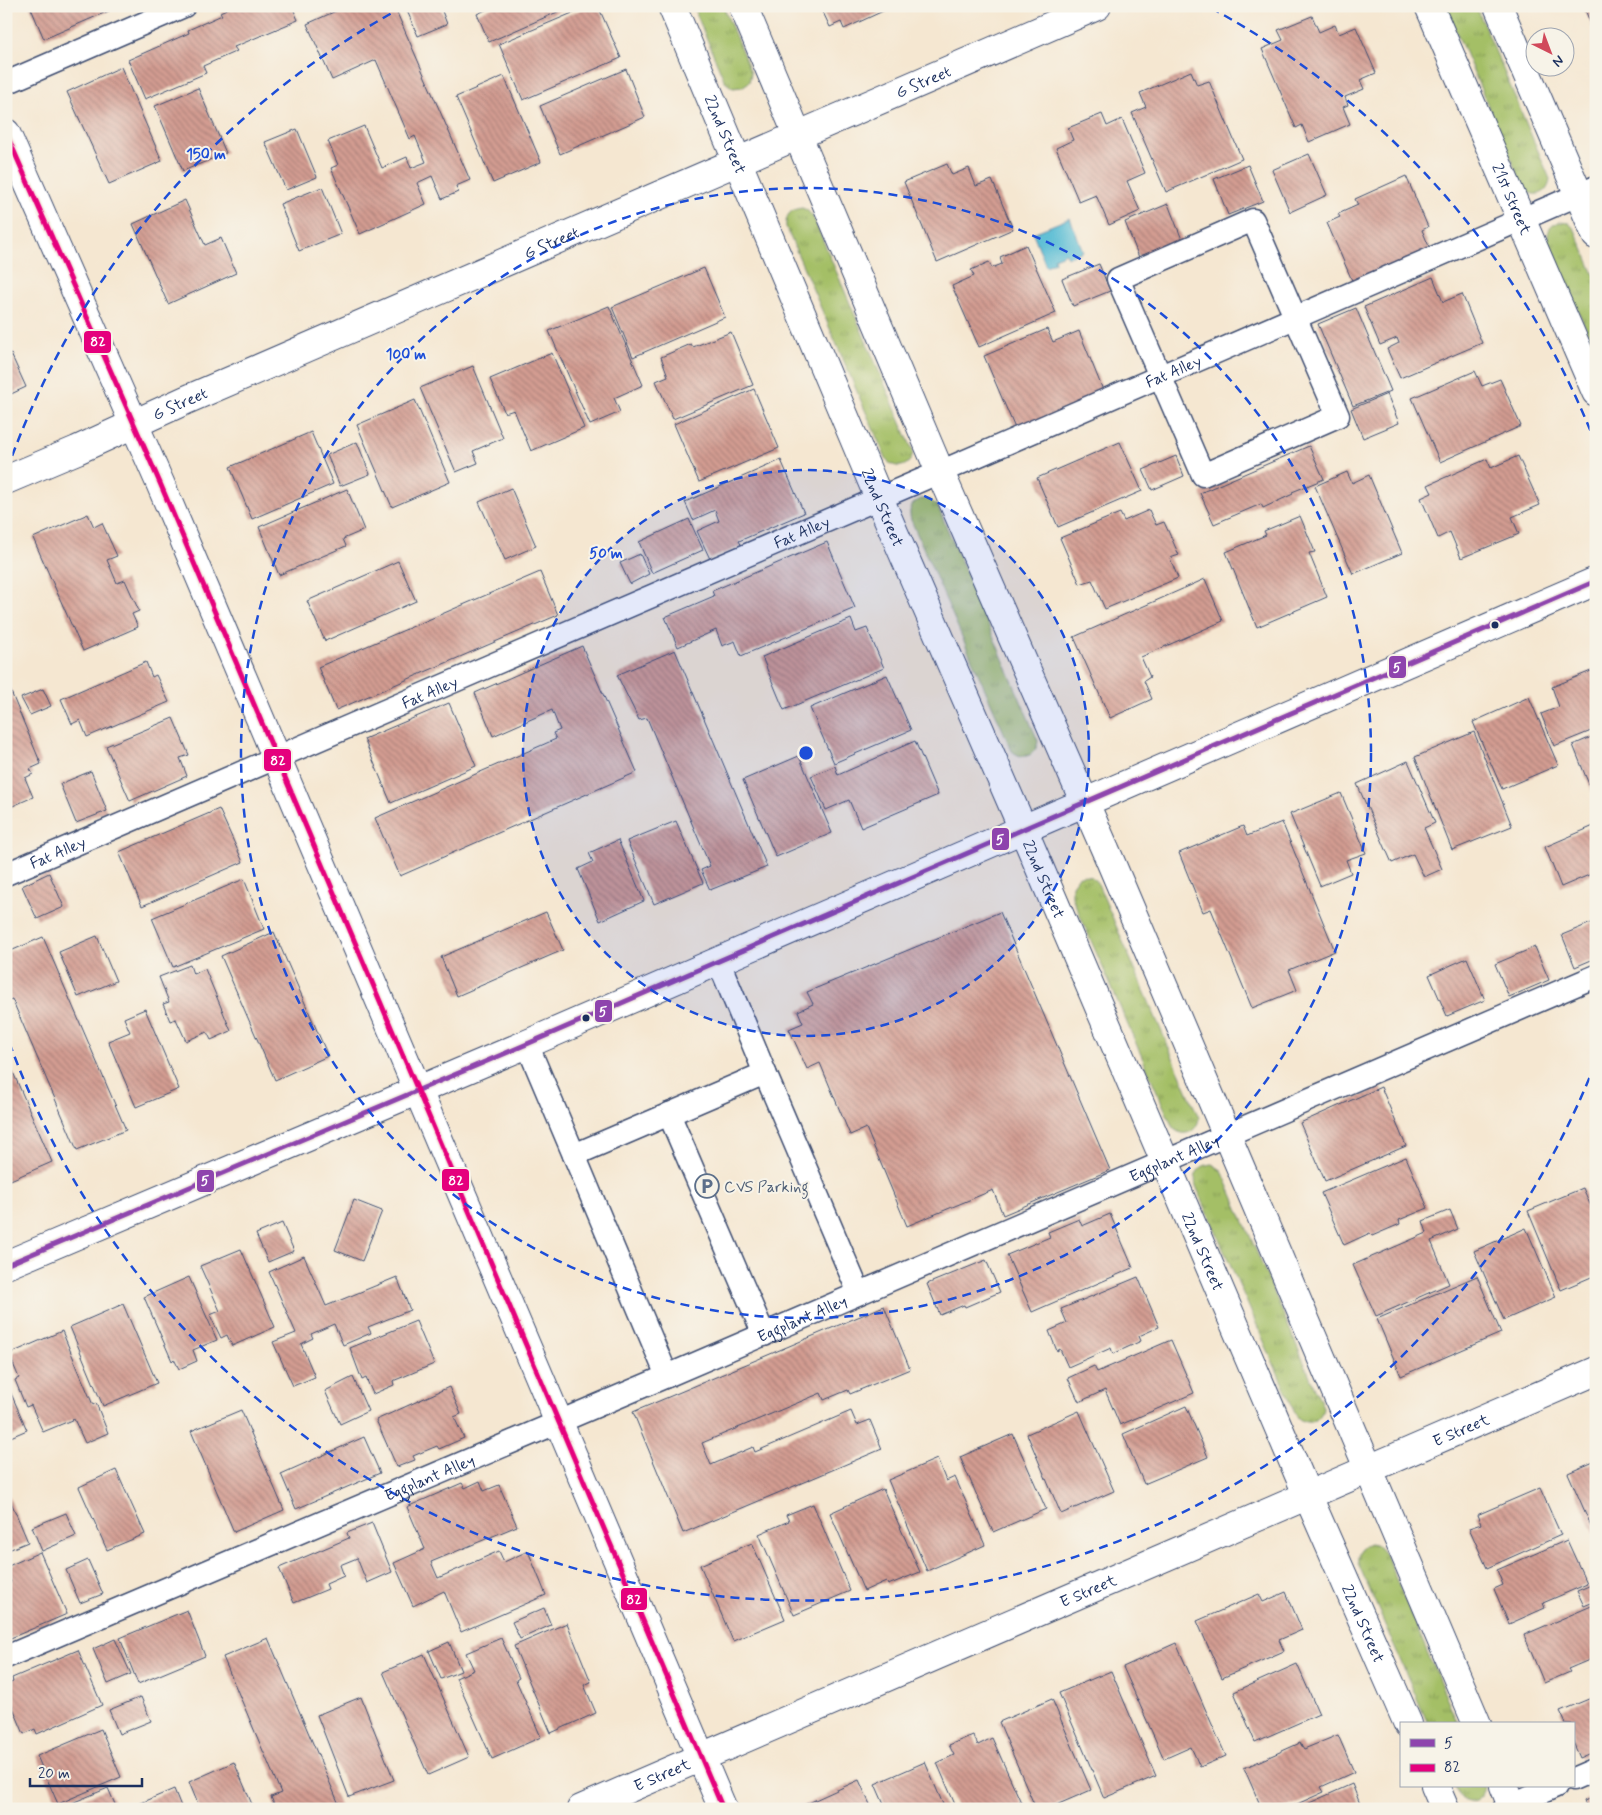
<svg xmlns="http://www.w3.org/2000/svg" width="1602" height="1815" font-family="Mynerve,sans-serif">
<style>
.grass{fill:url(#grass-tufts);stroke:#607762}
.water{fill:#56bcd4;stroke:#387699}
.building{fill:url(#building-back-hatch)}
.lines{fill:none;stroke-linecap:round;stroke-linejoin:round}
.lane-casing{stroke:#3c4b6f;stroke-width:25}
.street-casing{stroke:#3c4b6f;stroke-width:30}
.lane{stroke:#fff;stroke-width:22}
.street{stroke:#fff;stroke-width:28}
.bus-1-casing{stroke:#f7f3e8;stroke-width:9}
.bus-2-casing{stroke:#f7f3e8;stroke-width:9}
.bus-1{stroke:#8e44ad;stroke-width:5}
.bus-2{stroke:#e5007d;stroke-width:5}
.ring{fill:none;stroke:#1d4ed8;stroke-width:2.5;stroke-dasharray:9 6}
.bus-dot{fill:#1b2f5e;stroke:#f7f3e8;stroke-width:2}
.labels{text-anchor:middle;stroke-width:4;stroke-linejoin:round;paint-order:stroke}
.street-label{font-size:16px;fill:#1b2f5e;stroke:#f7f3e8}
.service-label{font-size:16px;fill:#4e5e75;stroke:#f7f3e8;text-anchor:start}
.centre{fill:#1d4ed8;stroke:#f7f3e8;stroke-width:2.5}
.ring-label{font-size:15px;text-anchor:middle;font-weight:bold;fill:#1d4ed8;stroke:#f7f3e8;stroke-width:4;stroke-linejoin:round;paint-order:stroke}
.line-badge{stroke:#f7f3e8;stroke-width:2}
.badge-label{font-size:14px;text-anchor:middle;font-weight:bold;fill:#fff}
</style>
<defs>
<pattern id="grass-tufts" width="24" height="20" patternUnits="userSpaceOnUse" patternTransform="scale(1.25)"><rect width="24" height="20" fill="#a4bf66"/><path d="M3 7l-1-3M5 7V3M7 7l1-3M15 17l-1-3M17 17v-4M19 17l1-3" fill="none" stroke="#859c57"/></pattern>
<pattern id="building-back-hatch" width="6" height="6" patternUnits="userSpaceOnUse" patternTransform="scale(1.25)"><rect width="6" height="6" fill="#d39c91"/><path d="M-1 5l2 2M0 0l6 6M5-1l2 2" fill="none" stroke="#aa807a"/></pattern>
</defs>
<rect width="100%" height="100%" fill="#f7f3e8"/>
<filter id="ink" filterUnits="userSpaceOnUse"><feTurbulence type="fractalNoise" baseFrequency=".02" numOctaves="2"/><feDisplacementMap in="SourceGraphic" scale="10" xChannelSelector="R" yChannelSelector="G"/><feConvolveMatrix kernelMatrix="1 2 1 2 8 2 1 2 1" color-interpolation-filters="sRGB"/></filter>
<filter id="wash" filterUnits="userSpaceOnUse"><feTurbulence type="fractalNoise" baseFrequency=".0096" numOctaves="4" result="noise"/><feDisplacementMap in="SourceGraphic" scale="20" xChannelSelector="R" yChannelSelector="G"/><feGaussianBlur stdDeviation="1.12" result="paint"/><feColorMatrix in="noise" values="0 0 0 0 0 0 0 0 0 0 0 0 0 0 0 0 0 1.4 0 .05"/><feComposite in="paint" operator="in"/></filter>
<g filter="url(#wash)">
<rect width="100%" height="100%" fill="#f5e7d1"/>
<path class="grass" d="M693,6H723L751,73L749,82L742,87L733,88L725,82Z
M1445,6H1476L1550,179C1549,194 1535,199 1524,189Z
M802,208L807,210L813,217L913,451C912,466 898,471 887,461L786,227C785,216 790,209 802,208Z
M1559,222L1569,223L1575,230L1596,279V352L1548,241C1547,231 1550,225 1559,222Z
M922,499L931,500L938,507L1038,741C1036,756 1023,761 1012,751L911,520C908,510 911,502 922,499Z
M1083,875L1092,877L1098,884L1199,1118C1197,1133 1183,1138 1173,1128L1072,897V885L1078,877Z
M1212,1164L1220,1169L1223,1173L1323,1407C1321,1422 1307,1427 1297,1417L1196,1186C1193,1174 1199,1165 1212,1164Z
M1369,1544L1379,1546L1385,1553L1458,1724H1428L1358,1563C1357,1553 1360,1547 1369,1544Z
M1455,1786H1485C1484,1798 1471,1808 1461,1798C1458,1795 1457,1790 1455,1786Z"/>
<path class="water" d="M1070,218L1083,251L1068,257L1066,253L1054,258L1055,262L1046,266L1033,233Z"/>
<g id="blocks">
<path class="building" d="M30,6H120L44,39Z
M233,6H292L298,20L234,47L237,51L203,66L206,73L145,99L128,60L189,33L188,30L222,15L220,12Z
M347,6H394L470,180L456,186L458,192L442,199L432,176L417,183L426,204L360,234L331,168L338,165L328,141L364,126L382,168L407,157L411,168L426,162L415,136L410,139L376,60L332,80L307,24Z
M405,6H440L447,24L418,36Z
M494,6H571L489,42L477,14Z
M589,6H598L621,58L523,100L499,44Z
M820,6H894L844,29L841,22L830,27Z
M1595,6H1596V36L1585,10Z
M1312,16L1319,32L1335,25L1339,34L1356,27L1376,73L1360,80L1364,89L1345,97L1348,105L1343,107L1350,124L1309,142L1302,125L1296,128L1262,49L1283,40L1278,30Z
M121,67L162,161L109,184L67,92Z
M626,69L645,117L560,154L540,106Z
M1191,71L1197,85L1209,81L1242,159L1166,192L1132,113L1146,107L1140,93Z
M504,76L541,162L493,183L456,97Z
M198,88L226,153L183,171L155,106Z
M1102,114L1107,126L1122,119L1145,173L1127,181L1140,211L1109,225L1096,195L1079,202L1056,148L1073,140L1068,128Z
M297,129L317,177L286,190L265,142Z
M1309,154L1327,195L1290,212L1272,170Z
M947,164L952,175L969,168L976,186L992,180L1013,229L937,262L904,182Z
M1248,165L1263,201L1228,215L1214,179Z
M1406,176L1428,227L1422,230L1431,251L1354,285L1327,223L1340,217L1338,214L1358,205L1355,199Z
M322,187L341,234L299,251L280,204Z
M185,200L205,245L221,238L236,273L168,304L133,224Z
M1168,204L1183,242L1140,260L1125,222Z
M1026,245L1056,313L979,347L952,286L974,276L971,270L989,262L992,268L1002,264L1000,257Z
M1099,264L1110,291L1073,306L1062,279Z
M704,268L725,317L633,357L612,307Z
M1433,277L1443,302L1462,294L1482,343L1400,378L1387,349L1399,343L1397,338L1380,345L1364,307Z
M609,306L643,385L614,398L620,412L590,425L549,331Z
M1356,308L1391,391L1353,406L1318,324Z
M1047,329L1053,342L1079,331L1105,395L1017,433L984,356Z
M731,332L753,385L673,419L656,381L668,376L661,357L691,344L693,347Z
M552,353L584,428L531,451L514,410L505,413L490,379Z
M11,354L26,387L9,395L11,400L6,402V356Z
M473,366L503,438L473,451L478,463L456,472L420,388Z
M1475,371L1482,386L1500,379L1521,426L1440,462L1412,398Z
M754,389L779,448L699,482L674,424Z
M1387,394L1399,423L1363,438L1351,409Z
M415,400L450,482L392,507L357,425Z
M311,432L333,484L252,519L230,467Z
M357,442L370,474L340,486L327,455Z
M1120,442L1142,491L1058,527L1037,478Z
M1309,446L1324,479L1292,492L1293,494L1263,508L1261,504L1214,524L1200,493Z
M1176,456L1184,476L1152,490L1143,470Z
M1518,456L1540,505L1512,517L1519,534L1461,558L1450,532L1438,538L1421,498L1432,493L1428,485L1487,459L1491,468Z
M781,460L804,513L739,541L742,546L710,559L697,531L719,521L715,510L693,520L685,502Z
M1347,472L1352,483L1369,475L1402,553L1353,574L1315,486Z
M511,488L536,546L505,560L479,502Z
M347,489L364,530L343,539L346,546L279,575L259,527Z
M1149,510L1156,525L1164,522L1179,555L1170,558L1178,578L1105,609L1092,580L1080,584L1060,538L1120,513L1124,521Z
M88,514L94,527L102,523L117,556L107,560L117,583L125,580L139,611L132,614L138,627L83,651L33,538Z
M1300,516L1315,552L1309,553L1327,597L1257,627L1226,552L1266,535L1264,531Z
M689,519L703,550L652,573L639,542Z
M827,542L855,608L741,656L735,641L722,646L716,630L678,647L665,617L714,596L712,591Z
M640,554L649,574L630,584L620,563Z
M398,561L416,601L325,641L307,601Z
M540,572L558,615L336,710L318,667Z
M1205,579L1223,621L1141,657L1150,677L1144,681L1152,699L1110,718L1074,637Z
M851,619L856,632L867,628L884,668L784,710L762,657Z
M582,646L637,772L400,876L375,818L556,739L553,733L560,730L552,710L493,736L475,693Z
M675,650L767,867L710,890L701,870L710,866L647,718L639,720L617,675Z
M146,662L152,677L156,675L169,702L87,737L80,720L72,724L61,699Z
M1596,669V729L1554,746L1541,714L1559,707L1552,687Z
M887,675L911,730L834,763L810,708Z
M6,680L41,764L30,769L33,774L25,778L33,797L6,809Z
M43,689L51,706L30,715L21,698Z
M1529,697L1558,765L1502,789L1473,722Z
M449,703L476,766L391,803L364,739Z
M173,718L189,755L180,758L187,776L130,801L106,746Z
M1474,732L1512,826L1452,850L1415,757Z
M1596,735V791L1592,792L1573,745Z
M915,741L938,795L861,828L849,800L826,810L811,776L835,766L838,775Z
M799,756L832,833L776,857L743,780Z
M1408,761L1435,823L1424,828L1442,869L1424,877L1413,854L1392,863L1357,784Z
M91,771L107,811L76,823L60,784Z
M1341,793L1366,853L1346,860L1351,873L1320,886L1290,814Z
M219,809L243,862L142,906L119,852Z
M676,821L703,883L654,904L627,841Z
M1282,822L1335,951L1289,970L1297,990L1252,1008L1211,909L1203,912L1179,853L1243,826L1247,836Z
M1596,825V872L1561,887L1545,847Z
M618,840L644,901L600,921L578,869L593,862L589,853Z
M49,873L64,907L37,919L22,886Z
M244,879L264,929L173,967L152,918Z
M546,912L563,950L457,996L441,957Z
M1000,912L1110,1170L1003,1215L993,1190L907,1226L866,1128L850,1135L820,1063L807,1069L789,1029L803,1023L798,1011L813,1004L807,992Z
M1596,921V958L1575,967L1562,935Z
M274,932L328,1056L275,1080L221,956Z
M97,936L116,981L78,997L59,952Z
M43,937L126,1130L77,1150L12,999L6,1001V953Z
M1535,947L1549,980L1509,997L1495,964Z
M1467,958L1485,1000L1447,1016L1429,975Z
M190,965L193,974L205,969L231,1031L211,1040L207,1032L186,1041L176,1019L170,1021L163,1004L169,1002L159,977Z
M145,1009L179,1089L136,1107L108,1041L130,1032L124,1018Z
M6,1056L52,1162L6,1182Z
M1381,1087L1406,1146L1325,1181L1300,1123Z
M1406,1157L1428,1208L1399,1220L1400,1224L1372,1236L1370,1233L1344,1245L1321,1193Z
M1583,1188L1596,1218V1275L1561,1290L1528,1211Z
M354,1200L382,1211L362,1261L335,1250Z
M1450,1210L1458,1229L1431,1241L1449,1284L1376,1316L1353,1265L1427,1233L1423,1221Z
M1110,1214L1133,1268L1032,1312L1007,1255L1050,1237L1048,1232L1079,1219L1082,1226Z
M282,1223L294,1251L268,1262L256,1234Z
M1526,1228L1556,1297L1504,1320L1474,1251Z
M241,1249L275,1327L232,1346L227,1335L221,1338L210,1315L220,1311L200,1266Z
M304,1256L326,1306L397,1277L410,1310L368,1327L371,1333L343,1345L334,1324L311,1334L313,1338L301,1344L315,1377L293,1386L273,1342L296,1333L269,1272Z
M986,1260L1000,1292L965,1307L964,1305L940,1315L927,1284Z
M1477,1276L1501,1333L1401,1376L1377,1319Z
M189,1277L217,1340L193,1350L197,1361L179,1369L174,1359L172,1361L144,1297Z
M1138,1277L1159,1327L1139,1336L1141,1341L1113,1354L1111,1348L1068,1367L1060,1349L1057,1351L1049,1331L1067,1323L1061,1309Z
M123,1304L157,1383L103,1406L70,1327Z
M884,1306L910,1369L850,1394L848,1390L824,1400L821,1393L702,1443L711,1465L753,1447L755,1452L851,1411L857,1425L870,1420L882,1449L683,1533L633,1412Z
M416,1321L434,1364L393,1381L394,1385L373,1394L366,1378L362,1380L350,1348Z
M62,1331L93,1405L96,1403L108,1433L85,1443L74,1419L43,1432L31,1405L26,1407L15,1380L19,1378L9,1354Z
M1171,1340L1194,1393L1120,1425L1105,1390L1079,1402L1068,1378L1094,1366L1097,1372Z
M353,1377L368,1411L340,1424L325,1391Z
M6,1382L27,1430L6,1439Z
M449,1387L461,1414L454,1417L464,1438L439,1449L437,1446L413,1456L415,1460L397,1467L376,1420Z
M1186,1406L1208,1457L1144,1484L1123,1434Z
M241,1410L284,1510L234,1532L191,1431Z
M1079,1411L1114,1491L1061,1514L1027,1434Z
M1013,1434L1046,1509L993,1532L960,1457Z
M364,1437L380,1473L296,1509L281,1474Z
M937,1459L946,1481L955,1477L985,1545L927,1571L888,1480Z
M1596,1461V1537L1568,1473Z
M116,1470L145,1534L107,1550L79,1487Z
M480,1481L484,1491L499,1485L517,1526L431,1562L438,1578L499,1551L504,1562L528,1551L546,1595L461,1632L444,1591L413,1606L394,1563L425,1549L407,1507L462,1483L465,1488Z
M1540,1488L1561,1535L1487,1568L1469,1528L1481,1524L1477,1515Z
M883,1489L920,1572L888,1585L886,1581L864,1591L830,1513Z
M6,1490L28,1542L6,1551Z
M813,1504L850,1591L794,1615L759,1534L789,1521L786,1515Z
M66,1513L76,1536L42,1551L32,1527Z
M372,1523L392,1572L367,1583L357,1558L340,1565L344,1576L326,1584L328,1589L294,1603L279,1568L349,1538L347,1533Z
M1567,1540L1587,1584L1543,1603L1545,1608L1509,1624L1494,1589L1503,1585L1497,1570Z
M752,1543L785,1619L733,1641L700,1565Z
M40,1552L67,1614L6,1640V1584L11,1582L6,1573V1567Z
M88,1560L103,1594L80,1603L66,1570Z
M1596,1583V1601L1584,1606L1577,1591Z
M1286,1592L1302,1630L1279,1640L1284,1651L1222,1678L1197,1621L1259,1594L1263,1602Z
M1596,1604V1657L1568,1669L1570,1672L1544,1683L1524,1635Z
M544,1608L551,1625L520,1639L512,1622Z
M187,1610L205,1656L138,1684L120,1638Z
M567,1623L591,1682L584,1685L596,1713L551,1733L514,1646Z
M268,1638L341,1809H276L271,1797L281,1793L223,1657Z
M501,1638L519,1678L516,1680L541,1737L492,1759L456,1678L474,1670L466,1653Z
M115,1639L131,1674L108,1684L93,1649Z
M449,1642L461,1671L441,1679L429,1651Z
M1176,1643L1226,1756L1200,1767L1191,1747L1164,1759L1123,1667Z
M78,1650L102,1705L37,1734L35,1729L24,1734L6,1691V1685L13,1682L12,1678Z
M424,1654L469,1757L428,1775L383,1672Z
M1297,1664L1319,1714L1255,1742L1234,1692Z
M1111,1671L1156,1776L1104,1798L1059,1693Z
M1596,1696V1751L1580,1758L1573,1742V1724H1566L1560,1711Z
M141,1697L151,1721L119,1734L109,1710Z
M361,1697L394,1780L349,1797L317,1715Z
M1052,1699L1091,1790L1047,1809H1036L999,1722Z
M101,1729L121,1777L58,1804L37,1756Z
M973,1735L978,1745L992,1738L1024,1809H957L937,1763L954,1755L949,1745Z
M1338,1735L1354,1772L1321,1787L1324,1792L1286,1809H1262L1244,1768L1300,1743L1304,1749Z
M234,1762L254,1809H200L189,1782Z
M925,1762L945,1809H886L875,1784Z
M859,1780L872,1809H803L802,1806Z
M1352,1784L1362,1809H1296Z
M108,1788L117,1809H74L72,1803Z
M174,1789L182,1809H127Z
M1596,1796V1809H1587L1584,1801Z"/>
</g>
</g>
<g filter="url(#ink)">
<use href="#blocks" fill-opacity="0" stroke="#3c4b6f" stroke-width="1"/>
<g class="lines">
<g class="lane-casing">
<g id="lane">
<path d="M6,83L184,6"/>
<path d="M1253,220L1338,416L1203,475L1118,279Z"/>
<path id="s1" d="M6,874L940,472L1596,187"/>
<path d="M718,960L765,1073"/>
<path d="M527,1044L574,1155"/>
<path d="M669,1114L764,1335"/>
<path d="M667,1376L574,1155L765,1073L859,1293"/>
<path id="s2" d="M6,1657L667,1376L1596,976"/>
<path d="M1573,1779L1596,1769"/>
<path d="M1504,1809L1556,1786"/>
</g>
</g>
<g class="street-casing">
<g id="street">
<path id="s3" d="M672,6L879,498L1023,829L1307,1494L1408,1724"/>
<path d="M743,6L940,472L1109,858L1477,1724"/>
<path id="s4" d="M1429,6L1596,392"/>
<path d="M1498,6L1596,235"/>
<path d="M6,133L160,483L723,1809"/>
<path id="s5" d="M6,480L77,450L186,400L1097,6"/>
<path d="M6,1265L527,1044L1596,581"/>
<path d="M1435,1786L1445,1809"/>
<path d="M1504,1786L1513,1809"/>
<path id="s6" d="M581,1809L1596,1371"/>
</g>
</g>
<use href="#lane" class="lane"/>
<use href="#street" class="street"/>
<g class="bus-1-casing">
<path id="bus-1" d="M6,1265L527,1044L1596,581"/>
</g>
<g class="bus-2-casing">
<path id="bus-2" d="M6,133L160,483L723,1809"/>
</g>
<use href="#bus-1" class="bus-1"/>
<use href="#bus-2" class="bus-2"/>
</g>
</g>
<circle cx="806" cy="753" r="283" fill="#1d4ed8" fill-opacity=".12"/>
<g class="ring">
<circle cx="806" cy="753" r="283"/>
<circle cx="806" cy="753" r="565"/>
<path d="M1595 1064A848 848 0 0 1 7 1036M7 470A848 848 0 0 1 401 8M1211 8A848 848 0 0 1 1595 442"/>
</g>
<defs>
<g id="parking-ring" transform="scale(1.25)"><circle r="9.5" fill="#f7f3e8" stroke="#5c6f8a" stroke-width="1.5"/><path d="M-3.5-5.5H1a3.5 3.5 0 0 1 0 7H-1V5.5H-3.5ZM-1-3.4V-.6H.8a1.4 1.4 0 0 0 0-2.8Z" fill="#5c6f8a"/></g>
</defs>
<g fill-rule="evenodd">
<use href="#parking-ring" x="707" y="1186"/>
</g>
<g class="bus-dot">
<circle cx="1495" cy="625" r="4.5"/>
<circle cx="586" cy="1018" r="4.5"/>
</g>
<g class="labels">
<g class="street-label">
<text dy="6" stroke="none"><textPath href="#s5" startOffset="1000">G Street</textPath></text>
<text dy="6" stroke="none"><textPath href="#s3" startOffset="139">22nd Street</textPath></text>
<text dy="6" stroke="none"><textPath href="#s4" startOffset="210">21st Street</textPath></text>
<text dy="6" stroke="none"><textPath href="#s5" startOffset="595">G Street</textPath></text>
<text dy="6" stroke="none"><textPath href="#s1" startOffset="1271">Fat Alley</textPath></text>
<text dy="6" stroke="none"><textPath href="#s5" startOffset="190">G Street</textPath></text>
<text dy="6" stroke="none"><textPath href="#s3" startOffset="544">22nd Street</textPath></text>
<text dy="6" stroke="none"><textPath href="#s1" startOffset="866">Fat Alley</textPath></text>
<text dy="6" stroke="none"><textPath href="#s1" startOffset="461">Fat Alley</textPath></text>
<text dy="6" stroke="none"><textPath href="#s1" startOffset="56">Fat Alley</textPath></text>
<text dy="6" stroke="none"><textPath href="#s3" startOffset="949">22nd Street</textPath></text>
<text dy="6" stroke="none"><textPath href="#s2" startOffset="1270">Eggplant Alley</textPath></text>
<text dy="6" stroke="none"><textPath href="#s3" startOffset="1354">22nd Street</textPath></text>
<text dy="6" stroke="none"><textPath href="#s2" startOffset="865">Eggplant Alley</textPath></text>
<text dy="6" stroke="none"><textPath href="#s6" startOffset="958">E Street</textPath></text>
<text dy="6" stroke="none"><textPath href="#s2" startOffset="460">Eggplant Alley</textPath></text>
<text dy="6" stroke="none"><textPath href="#s6" startOffset="552">E Street</textPath></text>
<text dy="6" stroke="none"><textPath href="#s3" startOffset="1759">22nd Street</textPath></text>
<text dy="6" stroke="none"><textPath href="#s6" startOffset="88">E Street</textPath></text>
</g>
<g class="service-label">
<text x="724" y="1192">CVS Parking</text>
</g>
</g>
<circle cx="806" cy="753" r="8" class="centre"/>
<g class="ring-label">
<text x="206" y="159">150 m</text>
<text x="406" y="359">100 m</text>
<text x="606" y="558">50 m</text>
</g>
<g class="line-badge">
<rect x="83" y="330" width="29" height="24" rx="5" fill="#e5007d"/>
<rect x="1388" y="655" width="19" height="24" rx="5" fill="#8e44ad"/>
<rect x="263" y="748" width="29" height="24" rx="5" fill="#e5007d"/>
<rect x="991" y="827" width="19" height="24" rx="5" fill="#8e44ad"/>
<rect x="594" y="999" width="19" height="24" rx="5" fill="#8e44ad"/>
<rect x="441" y="1168" width="29" height="24" rx="5" fill="#e5007d"/>
<rect x="196" y="1169" width="19" height="24" rx="5" fill="#8e44ad"/>
<rect x="620" y="1587" width="28" height="24" rx="5" fill="#e5007d"/>
</g>
<g class="badge-label">
<text x="98" y="346">82</text>
<text x="1397" y="672">5</text>
<text x="278" y="765">82</text>
<text x="1000" y="844">5</text>
<text x="603" y="1016">5</text>
<text x="456" y="1185">82</text>
<text x="205" y="1185">5</text>
<text x="634" y="1604">82</text>
</g>
<rect width="1602" height="1815" fill="none" stroke="#f7f3e8" stroke-width="25"/>
<rect x="1400" y="1722" width="175" height="65" fill="#f7f3e8" stroke="#9fa5b1"/>
<rect x="1410" y="1739" width="25" height="8" fill="#8e44ad" stroke="#9fa5b1"/>
<text x="1444" y="1748" font-size="15" fill="#1b2f5e">5</text>
<rect x="1410" y="1764" width="25" height="8" fill="#e5007d" stroke="#9fa5b1"/>
<text x="1444" y="1772" font-size="15" fill="#1b2f5e">82</text>
<g transform="translate(1550 52) rotate(138)"><circle r="24" fill="#f7f3e8" stroke="#9fa5b1"/>
<path d="M0-4L9 19L0 12L-9 19Z" fill="#d1495b"/>
<text y="-8" font-size="14" font-weight="bold" text-anchor="middle" fill="#1b2f5e">N</text>
</g>
<path d="M30 1778v8h112v-8" fill="none" stroke="#1b2f5e" stroke-width="2.5"/>
<text x="38" y="1778" font-size="15" fill="#1b2f5e" stroke="#f7f3e8" stroke-width="4" paint-order="stroke">20 m</text>
</svg>
